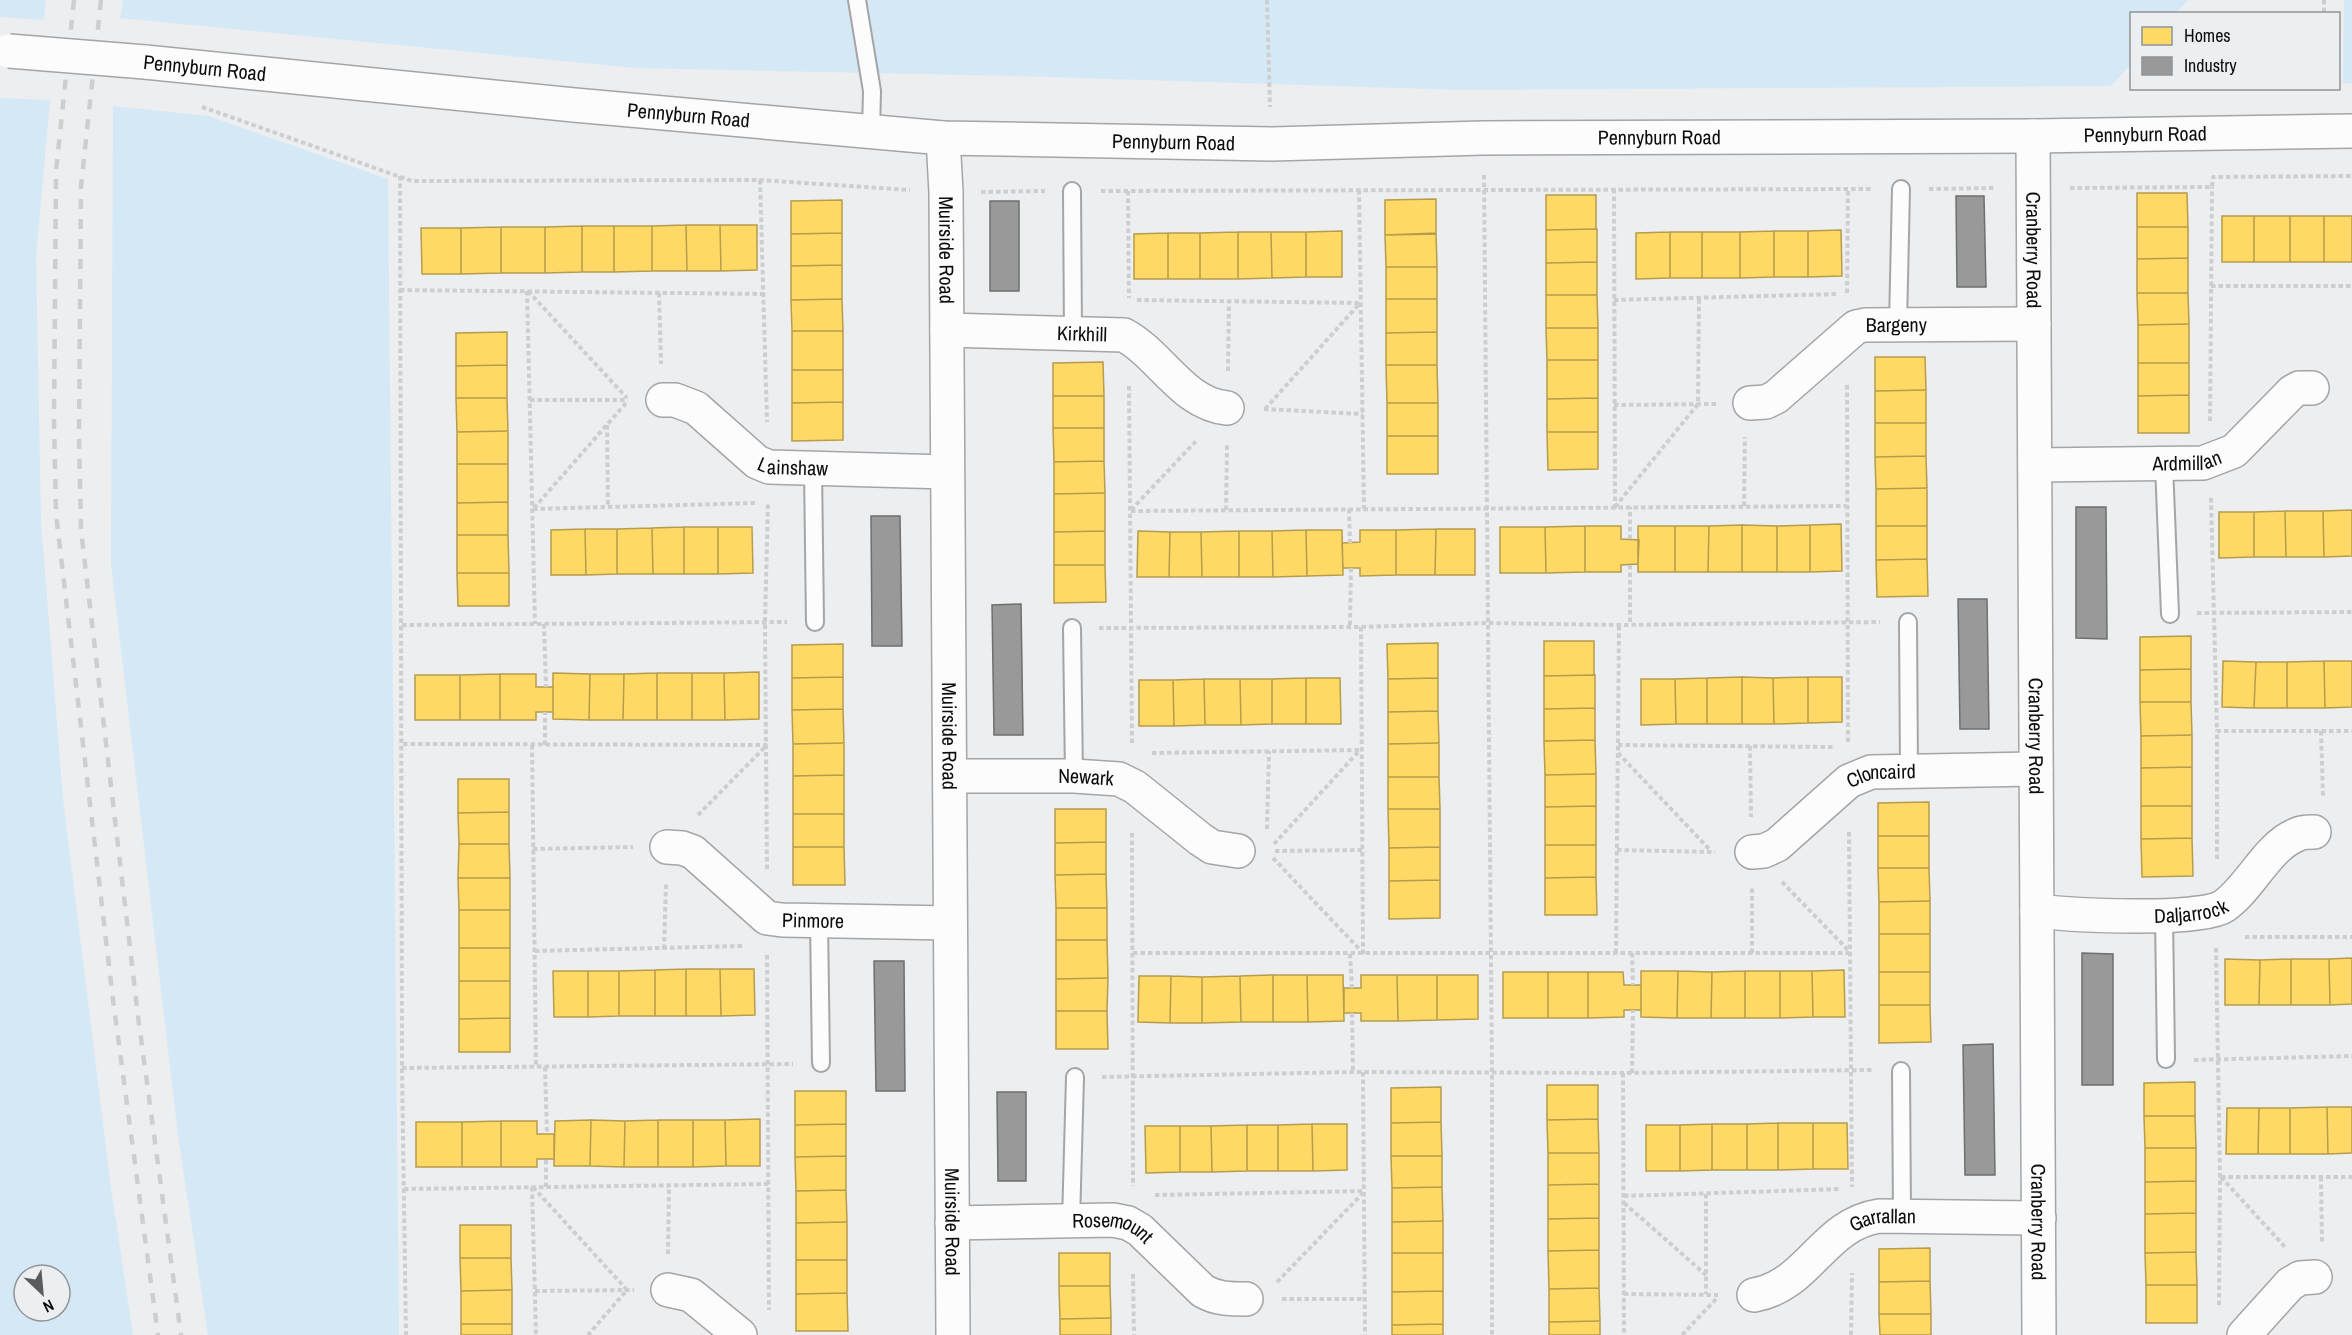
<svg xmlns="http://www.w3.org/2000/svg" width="2352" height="1335" font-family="'Archivo Narrow',sans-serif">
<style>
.green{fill:#d5e8f6;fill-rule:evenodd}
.homes{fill:#ffd966;stroke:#b69c4b;stroke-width:1.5}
.industry{fill:#999;stroke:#6e6f6f;stroke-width:1.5}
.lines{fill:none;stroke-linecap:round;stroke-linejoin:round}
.lane-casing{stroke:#a4a5a6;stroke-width:20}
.street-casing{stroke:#a4a5a6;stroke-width:36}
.secondary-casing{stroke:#a4a5a6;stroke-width:36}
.path{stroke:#cececf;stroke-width:4;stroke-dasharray:4.5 3;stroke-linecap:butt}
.lane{stroke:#fcfcfd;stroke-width:16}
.street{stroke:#fcfcfd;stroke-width:33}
.secondary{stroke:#fcfcfd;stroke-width:33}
.rail{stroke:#cdcfcf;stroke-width:4.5;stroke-dasharray:10 10;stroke-linecap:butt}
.secondary-bridge-casing{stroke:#a4a5a6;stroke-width:36;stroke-linecap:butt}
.secondary-bridge{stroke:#fcfcfd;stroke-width:33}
.labels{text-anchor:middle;stroke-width:6;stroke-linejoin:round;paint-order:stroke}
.street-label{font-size:20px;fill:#0b0c0d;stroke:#ebeff1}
</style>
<rect width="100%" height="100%" fill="#eceef0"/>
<path class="green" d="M0,0H46L44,20L0,17Z
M123,0H2188L2176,13L2132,14L2131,64L2111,86L1462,90L1015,76L635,68L120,18Z
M2344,0H2352V83H2343Z
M0,98L50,100L36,256L41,521L63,799L111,1188L133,1335H0ZM24,1275H60V1311H24Z
M113,106L208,116L388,179L399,1335H208L178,1135L111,564Z"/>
<path class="homes" d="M2137,193H2187L2188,227H2137Z
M1546,195H1596V229L1546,230Z
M1436,199V234L1385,235V200Z
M842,200V233L791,234V201Z
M2222,216H2254V262H2222Z
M2254,216H2290V262H2254Z
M2290,216H2324V262H2290Z
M2324,216H2352V262H2324Z
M686,225H720L721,271H687Z
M686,225L687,271H652V226Z
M720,225H757V270L721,271Z
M582,226V272L545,273V227Z
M582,226H614V272H582Z
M614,226H652V271L614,272Z
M501,227H545V273H501Z
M501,227V273L461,274V228Z
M2137,227H2188V258L2137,259Z
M421,228H461V274H422Z
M1597,229V262L1546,263V230Z
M1841,230L1842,276L1808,277V231Z
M1342,231V277H1306V232Z
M1774,231V277L1740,278V232Z
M1774,231H1808V277H1774Z
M1238,232V279H1200V233Z
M1238,232H1271L1272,278L1238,279Z
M1271,232H1306V277L1272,278Z
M1670,232H1702V278H1670Z
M1670,232V278L1636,279V233Z
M1702,232H1740V278H1702Z
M842,233V265L791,266V234Z
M1168,233H1200V279H1168Z
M1168,233V279H1134V234Z
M1436,233L1437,267H1386L1385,235Z
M2188,258V293H2137V259Z
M1597,262V295H1546V263Z
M842,265V299L791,300V266Z
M1386,267H1437V299H1386Z
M2137,293H2188L2189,324L2138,325Z
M1546,295H1597L1598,328H1546Z
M842,299L843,331H792L791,300Z
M1386,299H1437V332L1386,333Z
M2189,324V363H2138V325Z
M1546,328H1598V360H1547Z
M792,331H843V370H792Z
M507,332V365L456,366V333Z
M1437,332V365H1386V333Z
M1875,357H1925L1926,390L1875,391Z
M1547,360H1598V398L1547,399Z
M1103,362L1104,396H1053V363Z
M2138,363H2189V395L2138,396Z
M507,365V398H456V366Z
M1386,365H1437L1438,403H1387Z
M792,370H843V402L792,403Z
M1926,390V423H1875V391Z
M2189,395V433H2138V396Z
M1053,396H1104V428H1053Z
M456,398H507L508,431L457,432Z
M1598,398V432H1547V399Z
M843,402V440L792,441V403Z
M1387,403H1438V436H1387Z
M1875,423H1926V456L1875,457Z
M1053,428H1104V461L1054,462Z
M508,431V464H457V432Z
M1547,432H1598V469L1548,470Z
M1387,436H1438V474H1387Z
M1926,456L1927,488L1876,489L1875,457Z
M1104,461L1105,493L1054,494V462Z
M457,464H508V502L457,503Z
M1927,488V526H1876V489Z
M1105,493V531L1054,532V494Z
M508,502V535H457V503Z
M2352,510V556L2324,557L2323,511Z
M2285,511H2323L2324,557H2286Z
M2285,511L2286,557H2254V512Z
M2219,512H2254V557L2219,558Z
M1841,524L1842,571L1810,572V525Z
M1742,525L1777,526V572H1742Z
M1742,525V572H1708L1709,526Z
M1810,525V572H1777V526Z
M1585,526H1621V539L1639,540L1638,564L1621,565V572H1585Z
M1585,526V572L1546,573L1545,527Z
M1638,526H1675V572H1638Z
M1675,526H1709L1708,572H1675Z
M1876,526H1927V559L1876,560Z
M684,527V574H653L652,528Z
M684,527H718V574H684Z
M718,527H752L753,573L718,574Z
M1500,527H1545L1546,573H1500Z
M652,528L653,574H617V529Z
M585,529H617V574L586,575Z
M585,529L586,575H551V530Z
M1436,529L1435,575H1396V530Z
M1436,529H1475V575H1435Z
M1306,530L1307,576L1273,577L1272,531Z
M1306,530H1342L1343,575L1307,576Z
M1360,530H1396V575L1360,576V568H1343L1342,543L1360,542Z
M1105,531V565H1054V532Z
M1138,531L1170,532L1169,577H1137Z
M1239,531V577H1202L1201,532Z
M1239,531H1272L1273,577H1239Z
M1170,532H1201L1202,577H1169Z
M457,535H508L509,573H457Z
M1927,559L1928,596L1877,597L1876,560Z
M1054,565H1105L1106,602L1054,603Z
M457,573H509V606H458Z
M2191,636V669L2140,670V637Z
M1544,641H1594V675L1544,676Z
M1438,643V678L1388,679L1387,644Z
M843,644V677L792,678V645Z
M2223,661L2256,662L2254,708L2222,707Z
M2324,661L2325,708H2287V662Z
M2324,661H2352V707L2325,708Z
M2256,662H2287V708H2254Z
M2191,669V702H2140V670Z
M759,672V719L725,720L724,673Z
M553,673L590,674L589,720L553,719Z
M657,673V720H623L624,674Z
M657,673H692V720H657Z
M692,673H724L725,720H692Z
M500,674V720H460V675Z
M500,674H536V687H553V712H536V720H500Z
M590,674H624L623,720H589Z
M415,675H460V720H415Z
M1595,675V708L1544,709V676Z
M843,677V709L792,710V678Z
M1742,677V724H1707V678Z
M1742,677L1773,678L1774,724H1742Z
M1808,677H1842V722L1808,723Z
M1808,677V723L1774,724L1773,678Z
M1306,678V724H1272V679Z
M1306,678H1340L1341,724H1306Z
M1438,678V711L1388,712V679Z
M1707,678V724H1676L1675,679Z
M1204,679H1240L1241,725H1205Z
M1204,679L1205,725L1174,726L1173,680Z
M1240,679H1272V724L1241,725Z
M1641,679H1675L1676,724L1641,725Z
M1139,680H1173L1174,726H1139Z
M2140,702H2191L2192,735L2141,736Z
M1595,708V740L1544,741V709Z
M843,709L844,743L793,744L792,710Z
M1438,711L1439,743L1388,744V712Z
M2192,735V767L2141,768V736Z
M1595,740L1596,774L1545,775L1544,741Z
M844,743V775L793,776V744Z
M1439,743V777H1388V744Z
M2192,767V806H2141V768Z
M1596,774V806L1545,807V775Z
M844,775V814H793V776Z
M1388,777H1439L1440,809H1388Z
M458,779H509V812L458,813Z
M1929,802V836H1878V803Z
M1596,806V845H1545V807Z
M2141,806H2192V838L2141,839Z
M1055,809H1106V842L1055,843Z
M1388,809H1440V847L1389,848Z
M509,812V844H459L458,813Z
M793,814H844V847H793Z
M1878,836H1929V868H1878Z
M2192,838L2193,876L2142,877L2141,839Z
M1106,842V874L1055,875V843Z
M459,844H509L510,878H458Z
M1545,845H1596V877L1545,878Z
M793,847H844L845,885H793Z
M1440,847V880L1389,881V848Z
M1878,868H1929L1930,901L1879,902Z
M1106,874L1107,908H1056L1055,875Z
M1596,877L1597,915H1545V878Z
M458,878H510V910H459Z
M1440,880V918L1389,919V881Z
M1930,901V934H1879V902Z
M1056,908H1107V940H1056Z
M459,910H510V948H459Z
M1879,934H1930V972H1879Z
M1056,940H1107L1108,978L1056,979Z
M459,948H510V981H459Z
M2352,958V1004L2330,1005L2329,959Z
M2225,959L2260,960L2259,1005H2225Z
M2291,959H2329L2330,1005H2291Z
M2291,959V1005H2259L2260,960Z
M686,969V1016H655V970Z
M686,969H720L721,1016H686Z
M720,969H754L755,1015L721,1016Z
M655,970V1016H619V971Z
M1844,970L1845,1017H1813L1812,971Z
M553,971H588V1017H554Z
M588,971H619V1016L588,1017Z
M1641,971H1678L1677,1018L1641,1017Z
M1678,971L1712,972L1711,1018H1677Z
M1745,971V1018H1711L1712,972Z
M1745,971H1780V1018H1745Z
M1780,971H1812L1813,1017L1780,1018Z
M1503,972H1548V1018H1503Z
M1548,972H1588V1018H1548Z
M1588,972H1623L1624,985H1641V1010H1624V1017L1588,1018Z
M1879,972H1930V1005H1879Z
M1273,975V1022H1241L1240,976Z
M1273,975H1307L1308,1022H1273Z
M1307,975H1343L1344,1021L1308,1022Z
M1361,975H1397L1398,1021H1361V1013H1344V988H1361Z
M1397,975H1437V1020L1398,1021Z
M1437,975H1478V1019L1437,1020Z
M1139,976H1171L1170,1023L1138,1022Z
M1171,976L1202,977V1023H1170Z
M1240,976L1241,1022L1202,1023V977Z
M1108,978L1107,1011H1056V979Z
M459,981H510V1018L459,1019Z
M1879,1005H1930L1931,1042L1879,1043Z
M1056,1011H1107L1108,1049H1056Z
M510,1018V1052H459V1019Z
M2195,1082V1116H2144V1083Z
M1547,1085H1598V1119L1547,1120Z
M1441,1087V1122L1391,1123V1088Z
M795,1091H846V1124L795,1125Z
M2327,1107L2328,1154H2290V1108Z
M2327,1107H2352V1153L2328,1154Z
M2227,1108H2259L2258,1154H2226Z
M2259,1108H2290V1154H2258Z
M2144,1116H2195L2196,1148H2145Z
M760,1119V1166H726L725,1120Z
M1598,1119L1599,1153H1548L1547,1120Z
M591,1120L590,1166H554L555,1121Z
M591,1120L625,1121L624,1167L590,1166Z
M658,1120V1167H624L625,1121Z
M658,1120H693V1167H658Z
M693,1120H725L726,1166L693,1167Z
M501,1121V1167H462V1122Z
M501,1121H537V1134H554V1159H537V1167H501Z
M416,1122H462V1167H416Z
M1441,1122L1442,1156H1391V1123Z
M1778,1123V1170H1747V1124Z
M1778,1123H1813V1169L1778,1170Z
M1813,1123H1847L1848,1169H1813Z
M846,1124V1156L795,1157V1125Z
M1312,1124L1313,1171H1278V1125Z
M1312,1124H1347V1170L1313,1171Z
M1712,1124V1170L1680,1171V1125Z
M1712,1124H1747V1170H1712Z
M1247,1125V1171L1212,1172L1211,1126Z
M1247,1125H1278V1171H1247Z
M1646,1125H1680V1171H1646Z
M1145,1126H1180V1172L1146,1173Z
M1180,1126H1211L1212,1172H1180Z
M2145,1148H2196V1181L2145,1182Z
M1548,1153H1599V1184L1548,1185Z
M846,1156V1190L796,1191L795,1157Z
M1391,1156H1442V1187L1392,1188Z
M2196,1181V1213L2145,1214V1182Z
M1599,1184V1218L1548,1219V1185Z
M1442,1187L1443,1221L1392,1222V1188Z
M846,1190L847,1222L796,1223V1191Z
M2196,1213V1252L2145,1253V1214Z
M1599,1218V1250L1548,1251V1219Z
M1443,1221V1253H1392V1222Z
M847,1222V1260H796V1223Z
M460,1225H511V1258H460Z
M1930,1248V1281L1879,1282V1249Z
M1599,1250V1288L1549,1289L1548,1251Z
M2196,1252L2197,1285H2146L2145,1253Z
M1059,1253H1110V1286H1059Z
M1392,1253H1443V1291L1392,1292Z
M460,1258H511L512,1290L461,1291Z
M796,1260H847V1293L796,1294Z
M1930,1281L1931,1314H1879V1282Z
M2146,1285H2197V1323H2146Z
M1059,1286H1110L1111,1318L1060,1319Z
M1599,1288L1600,1321L1549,1322V1289Z
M512,1290V1324H461V1291Z
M1443,1291V1324L1392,1325V1292Z
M847,1293L848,1331H796V1294Z
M1879,1314H1931V1335H1880Z
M1111,1318V1335H1060V1319Z
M1600,1321V1335H1549V1322Z
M461,1324H512V1335H461Z
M1443,1324V1335H1392V1325Z"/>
<path class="industry" d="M1956,196H1984L1986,287H1957Z
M990,201H1019V291H990Z
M2076,507H2106L2107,639L2076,638Z
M871,516H900L902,646H872Z
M1958,599H1987L1989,729H1960Z
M1021,604L1023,735H994L992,605Z
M2082,953L2113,954V1085H2082Z
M874,961H904L905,1091H876Z
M1993,1044L1995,1175H1965L1963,1045Z
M997,1092H1026V1181H998Z"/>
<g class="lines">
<g class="lane-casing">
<path id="lane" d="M857,0L872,91L871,132
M1072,191L1073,333
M1898,325L1901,189
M2164,465L2170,614
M813,469L815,622
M1908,622L1909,770
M1072,628L1074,776
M2164,916L2166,1059
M819,921L821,1063
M1901,1071L1902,1216
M1071,1222L1075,1077"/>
</g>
<g class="street-casing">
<g id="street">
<path id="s1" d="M2033,136L2039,1335"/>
<path id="s2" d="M943,138L946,192L953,1335"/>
<path id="s3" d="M947,330L1124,335C1161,355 1183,404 1227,408"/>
<path id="s4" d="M663,400H675L696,408L757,462L769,467L947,472"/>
<path id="s5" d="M1750,403L1766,402L1776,397L1856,327L1865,325L2034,324"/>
<path id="s6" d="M2035,465L2203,463L2234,451L2292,392L2299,388H2312"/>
<path id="s7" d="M950,776H1074L1119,779L1135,787L1200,839L1212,847L1238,851"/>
<path id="s8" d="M667,847L682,848L693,852L767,918L782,920L950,923"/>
<path id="s9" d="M1752,852L1764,851L1777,845L1849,781L1871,772L2036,769"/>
<path id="s10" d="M2037,911C2070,915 2200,922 2224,906C2250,888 2267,847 2296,835C2301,832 2308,832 2314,832"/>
<path id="s11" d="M952,1223L1113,1220L1128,1223L1140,1230L1203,1291C1217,1299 1230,1299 1246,1299"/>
<path d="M668,1290L691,1295L740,1335"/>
<path id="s12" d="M1754,1295C1810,1285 1822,1225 1879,1216L2039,1218"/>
<path d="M2244,1335L2290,1284L2300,1278L2315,1277"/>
</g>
</g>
<g class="secondary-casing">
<g id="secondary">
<path id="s13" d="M145,62L574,105L943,138L1272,144L1483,138L2033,136L2352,131"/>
</g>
</g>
<path class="path" d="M1267,0L1270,107
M2324,0V14
M202,107L412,181L760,180L910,190
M1484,175L1492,1073V1335
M400,176L402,1068L406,1335
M760,180L767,422
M2070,188L2212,187L2213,177L2352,176
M1614,189L1615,507
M1929,189L1996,188
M1359,190L1364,509
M1101,191L1873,189
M1128,191L1129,298
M981,192L1045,191
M2211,286H2352
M400,290L764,294
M527,291L535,624
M528,291L627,398
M659,293L661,364
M1847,293L1848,189
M1137,300L1361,303
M1614,300L1838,294
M1228,371L1229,301
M1847,385L1848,743
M1129,386L1132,745
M530,400H628
M1614,405L1716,404
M1264,409L1363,414
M1265,409L1360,303
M2210,421L2212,187
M607,425L608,507
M2211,498L2217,731
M1744,506L1745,437
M1615,507L1698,404L1699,298
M534,508L626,403
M533,509L755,503
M1349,509L1350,543
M1131,510L1198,439
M1226,510L1227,445
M1131,511L1847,506
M1630,539V507
M1630,565V625
M2197,613L2352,612
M544,624L546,687
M402,625L787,622
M1350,625L1351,568
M1361,627L1363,954
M1099,628L1361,627L1487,623L1619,625L1880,622
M2321,731L2323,796
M403,744L767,745
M532,745L536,1067
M545,745V712
M1618,745L1833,747
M1750,746L1751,817
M1152,753L1361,750
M1618,753L1711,851
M698,815L767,745
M1267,829L1269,751
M1849,832L1852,1187
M1132,833L1133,1186
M1274,844L1360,750
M533,849L633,847
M1617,850L1715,852
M1275,851L1363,850
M1273,858L1363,953
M2217,859V731H2352
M767,869L765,622L768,502
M1782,882L1850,952
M2245,937H2352
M2216,948L2220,1177L2219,1306
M664,949L666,884
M535,951L742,946
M1133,953H1851
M1616,953L1619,625
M1632,953L1633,985
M1752,953V887
M1350,954L1352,988
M767,955L769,1310
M1352,1013L1353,1072
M2194,1060L2352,1056
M545,1067L547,1134
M402,1068L793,1064
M1363,1072L1365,1335
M1623,1073L1624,1335
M1632,1073L1633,1010
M1102,1077L1353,1072L1623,1073L1872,1070
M2221,1177L2285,1247
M2221,1177H2352
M2321,1177L2322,1243
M532,1187L536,1335
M533,1187L627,1290L588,1335
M546,1187V1159
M404,1189L768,1184
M1706,1194V1294
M1155,1195L1364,1191
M1624,1196L1840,1189
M1624,1203L1706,1275
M668,1254L669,1185
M1133,1274L1134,1335
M1277,1282L1364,1192
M535,1291L634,1290
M1624,1294L1718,1295
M1282,1299H1365
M1682,1335L1717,1298
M1851,1335L1852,1273"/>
<use href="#lane" class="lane"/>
<use href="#street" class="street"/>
<use href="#secondary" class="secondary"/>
<path class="rail" d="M74,0L56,171L54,421L56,514L113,1000L158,1335
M101,0L81,186L79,437L81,530L138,1016L181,1335"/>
<g class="secondary-bridge-casing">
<path id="secondary-bridge" d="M9,51L145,62"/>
</g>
<use href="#secondary-bridge" class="secondary-bridge"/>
</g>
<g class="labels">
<g class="street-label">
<text dy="7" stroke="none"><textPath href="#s13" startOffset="60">Pennyburn Road</textPath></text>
<text dy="7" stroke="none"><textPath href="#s13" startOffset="546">Pennyburn Road</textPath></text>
<text dy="7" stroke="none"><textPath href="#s13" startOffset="2004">Pennyburn Road</textPath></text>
<text dy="7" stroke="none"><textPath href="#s13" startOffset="1518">Pennyburn Road</textPath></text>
<text dy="7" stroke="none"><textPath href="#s13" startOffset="1032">Pennyburn Road</textPath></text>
<text dy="7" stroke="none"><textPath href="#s1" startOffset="114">Cranberry Road</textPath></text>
<text dy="7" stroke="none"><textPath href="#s2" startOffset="112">Muirside Road</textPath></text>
<text dy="7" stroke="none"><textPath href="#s5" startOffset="174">Bargeny</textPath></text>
<text dy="7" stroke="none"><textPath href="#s3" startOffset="135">Kirkhill</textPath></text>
<text dy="7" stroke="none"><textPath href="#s6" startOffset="152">Ardmillan</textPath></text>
<text dy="7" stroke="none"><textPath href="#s4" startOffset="153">Lainshaw</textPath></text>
<text dy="7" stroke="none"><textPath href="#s1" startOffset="600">Cranberry Road</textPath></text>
<text dy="7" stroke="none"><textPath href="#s2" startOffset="598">Muirside Road</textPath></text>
<text dy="7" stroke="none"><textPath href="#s7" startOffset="136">Newark</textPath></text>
<text dy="7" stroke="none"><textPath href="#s9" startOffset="156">Cloncaird</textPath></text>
<text dy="7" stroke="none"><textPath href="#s10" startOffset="154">Daljarrock</textPath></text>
<text dy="7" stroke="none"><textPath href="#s8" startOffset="172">Pinmore</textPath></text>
<text dy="7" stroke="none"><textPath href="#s1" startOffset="1086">Cranberry Road</textPath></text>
<text dy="7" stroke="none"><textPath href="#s2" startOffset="1084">Muirside Road</textPath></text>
<text dy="7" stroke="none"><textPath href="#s12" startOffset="154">Garrallan</textPath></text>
<text dy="7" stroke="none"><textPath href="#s11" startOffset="162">Rosemount</textPath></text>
</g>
</g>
<rect x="2130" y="12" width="210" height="78" fill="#ebeff1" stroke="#919496" stroke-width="1.5"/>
<rect x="2142" y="27" width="30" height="18" fill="#ffd966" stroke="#919496" stroke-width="1.5"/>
<text x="2184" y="42" font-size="18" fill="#0b0c0d">Homes</text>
<rect x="2142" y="57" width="30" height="18" fill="#999999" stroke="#919496" stroke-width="1.5"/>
<text x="2184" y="72" font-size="18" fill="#0b0c0d">Industry</text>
<g transform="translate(42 1293) rotate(154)"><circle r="28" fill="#ebeff1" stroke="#919496" stroke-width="1.5"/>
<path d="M0-4.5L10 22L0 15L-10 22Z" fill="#5a5b5c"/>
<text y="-9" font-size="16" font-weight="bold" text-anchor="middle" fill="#0b0c0d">N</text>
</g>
</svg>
